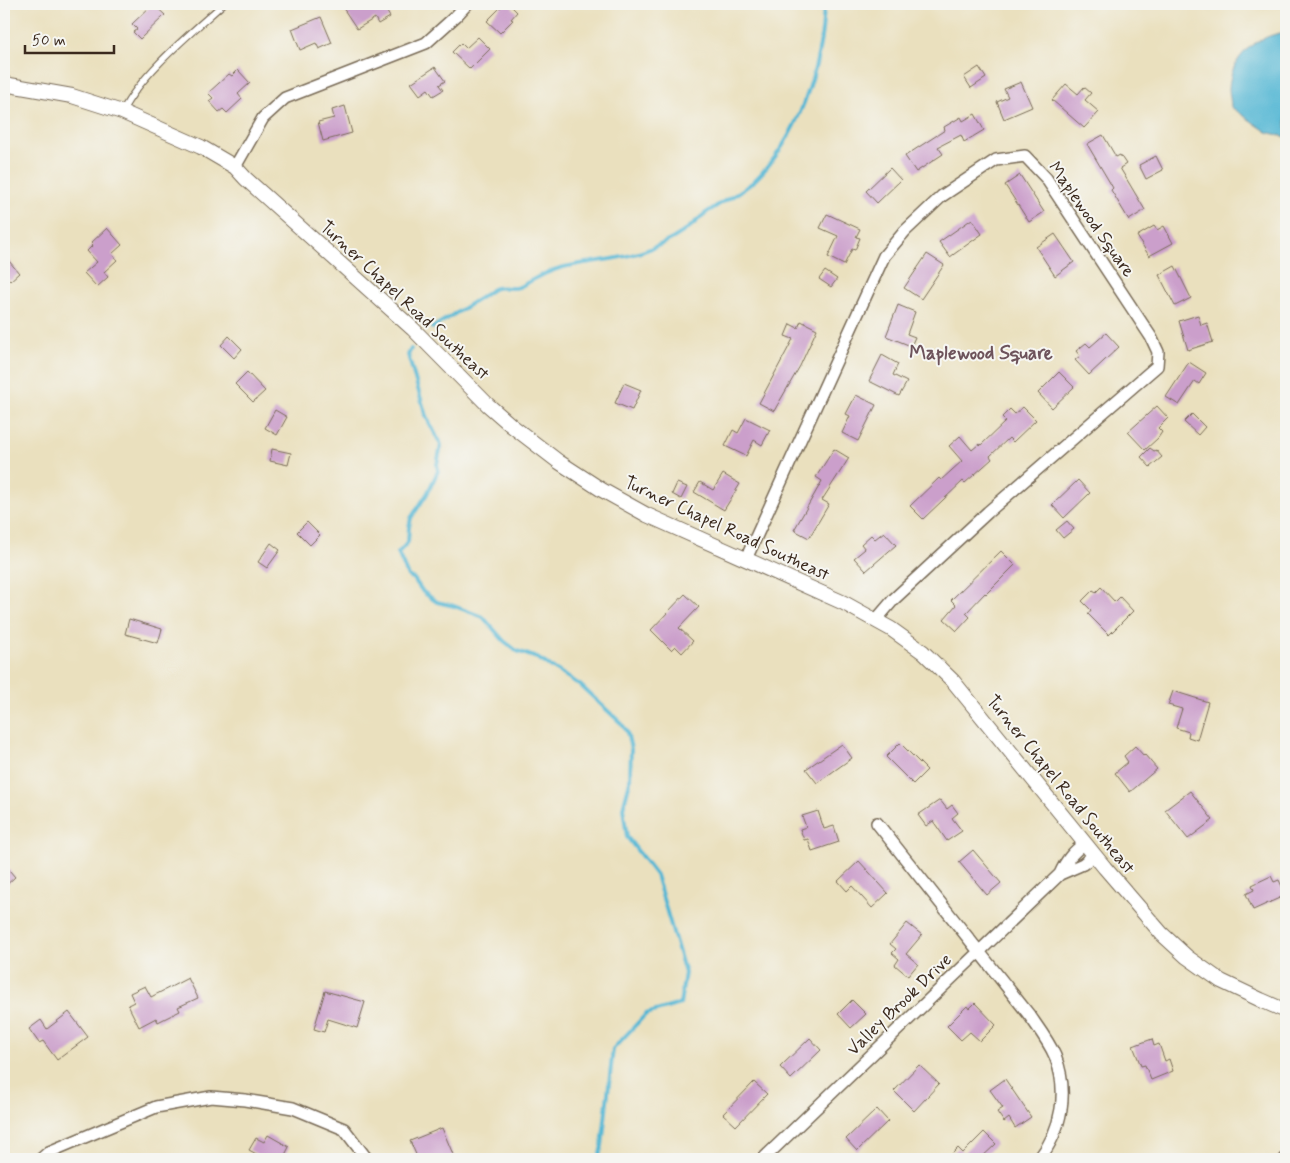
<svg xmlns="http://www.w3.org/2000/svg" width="1290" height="1163" font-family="Mynerve,sans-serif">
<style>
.water{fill:#55b7d4;stroke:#487079}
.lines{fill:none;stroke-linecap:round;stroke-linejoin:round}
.stream{stroke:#55b7d4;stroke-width:4}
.building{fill:#cb9fcb}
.service-casing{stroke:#786a56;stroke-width:8}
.minor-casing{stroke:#786a56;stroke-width:14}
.tertiary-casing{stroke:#786a56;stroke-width:16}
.service{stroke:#fff;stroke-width:5.5}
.minor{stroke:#fff;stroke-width:11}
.tertiary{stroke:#fff;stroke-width:14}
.labels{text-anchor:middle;stroke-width:4;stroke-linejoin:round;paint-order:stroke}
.street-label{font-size:18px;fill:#3b2a1e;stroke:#f6f6f2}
.neighbourhood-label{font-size:19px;font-weight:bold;fill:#6d535b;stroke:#f6f6f2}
</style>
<rect width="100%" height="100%" fill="#f6f6f2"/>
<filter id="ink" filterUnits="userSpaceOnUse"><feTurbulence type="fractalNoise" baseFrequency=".02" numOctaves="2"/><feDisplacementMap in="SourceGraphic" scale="10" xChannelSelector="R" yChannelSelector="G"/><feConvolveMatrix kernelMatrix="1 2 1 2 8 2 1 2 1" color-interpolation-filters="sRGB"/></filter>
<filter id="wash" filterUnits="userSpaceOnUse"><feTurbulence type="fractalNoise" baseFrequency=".0096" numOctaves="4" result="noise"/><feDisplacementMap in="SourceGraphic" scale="20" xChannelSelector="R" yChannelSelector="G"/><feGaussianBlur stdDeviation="1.12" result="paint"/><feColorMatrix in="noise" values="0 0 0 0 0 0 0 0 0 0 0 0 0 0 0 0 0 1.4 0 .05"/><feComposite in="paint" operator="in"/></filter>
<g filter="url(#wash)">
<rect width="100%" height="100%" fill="#eae0be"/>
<path class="water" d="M1286,32V137L1267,132L1231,107C1231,101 1229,94 1229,88C1231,56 1256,36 1286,32Z"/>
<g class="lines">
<path class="stream" d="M432,328C448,318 464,308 480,298C485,295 491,289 496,288C504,286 512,290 519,287C533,280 545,272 560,268C591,260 621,261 652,248C666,243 680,235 691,226C698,220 704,213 712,209C725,200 740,193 753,182C799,139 822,66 824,4
M411,349L408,355L426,416L441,445L437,465L438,471L427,494L411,518L409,527L408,542L398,553L408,576L414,579L423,592L437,602L454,606L483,617L504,641L517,651L537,658L580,685L622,724L627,732L631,749L630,781L623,808L627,837L656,875L685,973L680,1004L646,1014L613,1049L602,1146L598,1159"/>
</g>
<g id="blocks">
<path class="building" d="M153,4L165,15L140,39L133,32L137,29L132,24Z
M350,4H382L390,17L378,24L375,18L357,29L343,8Z
M504,4H509L517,12L511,19L513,20L500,33L487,21Z
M321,17L332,43L319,49L316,43L300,50L292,29Z
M478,37L490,49L470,69L452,52L461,43L466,48Z
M435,67L445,81L439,85L443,90L433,96L428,89L420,95L411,83Z
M979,67L986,78L971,88L964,77Z
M238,70L250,83L238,94L242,99L227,113L223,109L219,112L209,101L213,98L208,93L229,74L232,76Z
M1021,82L1032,107L1004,119L997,102L1008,97L1004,89Z
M1066,84L1078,94L1084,87L1091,93L1085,100L1099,112L1084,128L1052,100Z
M345,106L352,133L323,141L318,122L334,118L332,110Z
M975,114L984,130L964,142L961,135L938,147L943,154L916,172L905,156L945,130L944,127L961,117L963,121Z
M1103,135L1116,157L1120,155L1126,164L1120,168L1145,210L1129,220L1111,190L1113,188L1087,144Z
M1156,156L1163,170L1146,179L1139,165Z
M890,168L901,180L877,203L866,191Z
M1020,175L1044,212L1029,222L1005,185Z
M827,214L860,229L856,237L860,238L855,250L852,249L844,265L828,257L838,236L820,228Z
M972,219L982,234L950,257L939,242Z
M1154,226L1157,230L1164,226L1173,243L1149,256L1137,236Z
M107,228L122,245L112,254L117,260L104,272L108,277L97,287L84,273L97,262L87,251L93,245L91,243Z
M1055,234L1074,262L1055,276L1036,247Z
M927,254L944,265L921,299L904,288Z
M4,255L19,273L10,281L4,274Z
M1175,266L1191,298L1175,306L1159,275Z
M825,271L837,279L831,287L819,279Z
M898,305L915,312L907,334L915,337L911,346L886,336Z
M1198,315L1201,325L1207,323L1213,342L1188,350L1179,321Z
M801,321L817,329L800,366L774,411L759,403L793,339L785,336L790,324L798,328Z
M1106,333L1119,347L1089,375L1075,360L1080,356L1076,351L1086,343L1090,347Z
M229,336L242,349L234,358L221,345Z
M882,355L898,364L893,375L907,382L899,396L869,381Z
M1189,362L1206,373L1199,384L1195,381L1179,405L1166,397Z
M247,372L265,391L253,402L235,384Z
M1059,372L1074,387L1052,408L1038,393Z
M624,383L641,390L632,410L615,403Z
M856,395L876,405L858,441L842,433L850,416L846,414Z
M1157,406L1168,418L1158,428L1162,432L1158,438L1145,450L1128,432Z
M1023,407L1036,420L1013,442L1009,438L990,456L992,459L965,483L963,481L923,519L910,506L939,478L941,480L962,461L949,446L960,436L972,450L979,444L980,446L1006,421L1002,417L1010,409L1015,414Z
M275,410L287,417L277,435L265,428Z
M1192,414L1205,427L1198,435L1184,422Z
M746,418L770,430L762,445L754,440L746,456L725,446L733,430L738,433Z
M1150,448L1154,451L1156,450L1162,457L1150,467L1141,457Z
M272,449L291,453L288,465L270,461Z
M834,449L849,458L822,500L829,504L809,538L794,530L822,481L816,477Z
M723,474L740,484L724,510L694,492L700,482L713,490Z
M1078,480L1090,493L1064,518L1052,505Z
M677,483L687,487L681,499L672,494Z
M1067,521L1074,529L1063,538L1056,530Z
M307,522L320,535L310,545L297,532Z
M884,532L896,545L866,571L854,558L865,549L861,544L871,535L875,539Z
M271,543L280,550L267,568L258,562Z
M1001,551L1015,565L986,594L985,593L966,613L970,617L957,631L944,619L956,605L951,600Z
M1101,587L1115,602L1120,597L1133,611L1109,635L1088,614L1091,610L1082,601L1093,590L1096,592Z
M685,594L699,607L679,628L693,641L682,653L675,646L671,650L651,630Z
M129,619L162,629L158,643L125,634Z
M1173,691L1208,702L1197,740L1188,737L1189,732L1176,728L1182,709L1168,705Z
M900,743L927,770L913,784L886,757Z
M842,744L852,758L817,783L806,769Z
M1135,746L1144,756L1145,755L1157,769L1130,792L1115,773L1128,762L1124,756Z
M1190,791L1213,820L1188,839L1165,810Z
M940,800L947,809L952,805L958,813L952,818L962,831L947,841L933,821L926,826L918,815Z
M818,811L824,829L834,826L839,842L812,851L808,839L804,840L800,829L806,827L802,816Z
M973,850L1001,883L987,895L959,862Z
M859,861L888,893L872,908L852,886L847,891L838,881Z
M4,864L15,877L4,887Z
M1271,876L1274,882L1279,880L1286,895L1253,910L1246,894L1254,890L1252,885Z
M907,923L922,935L906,954L918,964L908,976L895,965L899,959L892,953L896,949L890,944Z
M188,978L198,998L178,1007L180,1011L158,1022L156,1018L139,1027L128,1005L134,1002L130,993L145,986L151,997Z
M325,991L365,1002L357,1028L328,1019L324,1032L314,1029Z
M852,1000L866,1014L851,1028L838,1014Z
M975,1003L996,1025L980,1041L970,1032L961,1040L947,1026L967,1006L969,1009Z
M69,1012L88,1037L57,1060L43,1041L39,1043L29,1029L41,1020L47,1029Z
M810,1038L821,1050L791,1079L780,1067Z
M1152,1039L1154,1046L1159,1044L1165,1061L1169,1059L1173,1071L1151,1080L1145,1065L1141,1066L1133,1046Z
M919,1065L939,1084L914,1111L894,1091Z
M1005,1079L1031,1117L1015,1128L1009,1118L1004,1122L997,1112L1003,1108L990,1090Z
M754,1082L767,1094L736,1126L723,1114Z
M877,1109L888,1121L857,1151L846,1139Z
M442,1128L455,1159H418L410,1141Z
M984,1132L996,1144L980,1159H947L958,1148L963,1153Z
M268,1135L289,1147L283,1159H258L260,1156L249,1150L256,1138L264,1142Z"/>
</g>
</g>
<g filter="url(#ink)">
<use href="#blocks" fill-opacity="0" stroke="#786a56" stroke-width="1"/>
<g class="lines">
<g class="service-casing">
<path id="service" d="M122,112C141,74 191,33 223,4"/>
</g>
<g class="minor-casing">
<path id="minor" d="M235,167L263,118L285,98L426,43L456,16L467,4
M746,559L884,256L905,231L942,196L996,160L1025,156L1046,178L1151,337L1158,352L1157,366L988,512L894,599L876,620
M877,823L1030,1016C1039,1029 1049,1042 1055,1056C1069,1091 1062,1130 1039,1159
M1060,874L1083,864L1094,855
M41,1159L49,1152L156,1107L211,1097L245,1100L293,1108L344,1129L367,1159
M763,1159L1060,874C1066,860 1073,852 1085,843
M1285,1159L1286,1158"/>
</g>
<g class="tertiary-casing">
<path id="tertiary" d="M4,84L72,96L122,112L201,147L235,167L246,179L413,329L488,405L512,426L559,462L602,490L647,515L844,603L891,629L923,652L953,681L1105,868L1162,934L1187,957L1221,981L1261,1000L1286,1011"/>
</g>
<use href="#service" class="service"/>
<use href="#minor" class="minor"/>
<use href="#tertiary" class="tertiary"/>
</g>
</g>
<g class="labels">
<g class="street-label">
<text transform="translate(1092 219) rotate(55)" y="6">Maplewood Square</text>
<text transform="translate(405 300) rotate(43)" y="6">Turner Chapel Road Southeast</text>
<text transform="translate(727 528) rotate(25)" y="6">Turner Chapel Road Southeast</text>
<text transform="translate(1061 784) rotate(51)" y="6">Turner Chapel Road Southeast</text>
<text transform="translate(899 1004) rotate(-44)" y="6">Valley Brook Drive</text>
</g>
<g class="neighbourhood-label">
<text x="981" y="359">Maplewood Square</text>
</g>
</g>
<rect width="1290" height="1163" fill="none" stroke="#f6f6f2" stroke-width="20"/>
<path d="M25 45v8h89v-8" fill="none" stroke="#3b2a1e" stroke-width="2.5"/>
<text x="32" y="45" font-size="15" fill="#3b2a1e" stroke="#f6f6f2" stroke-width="4" paint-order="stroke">50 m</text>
</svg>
